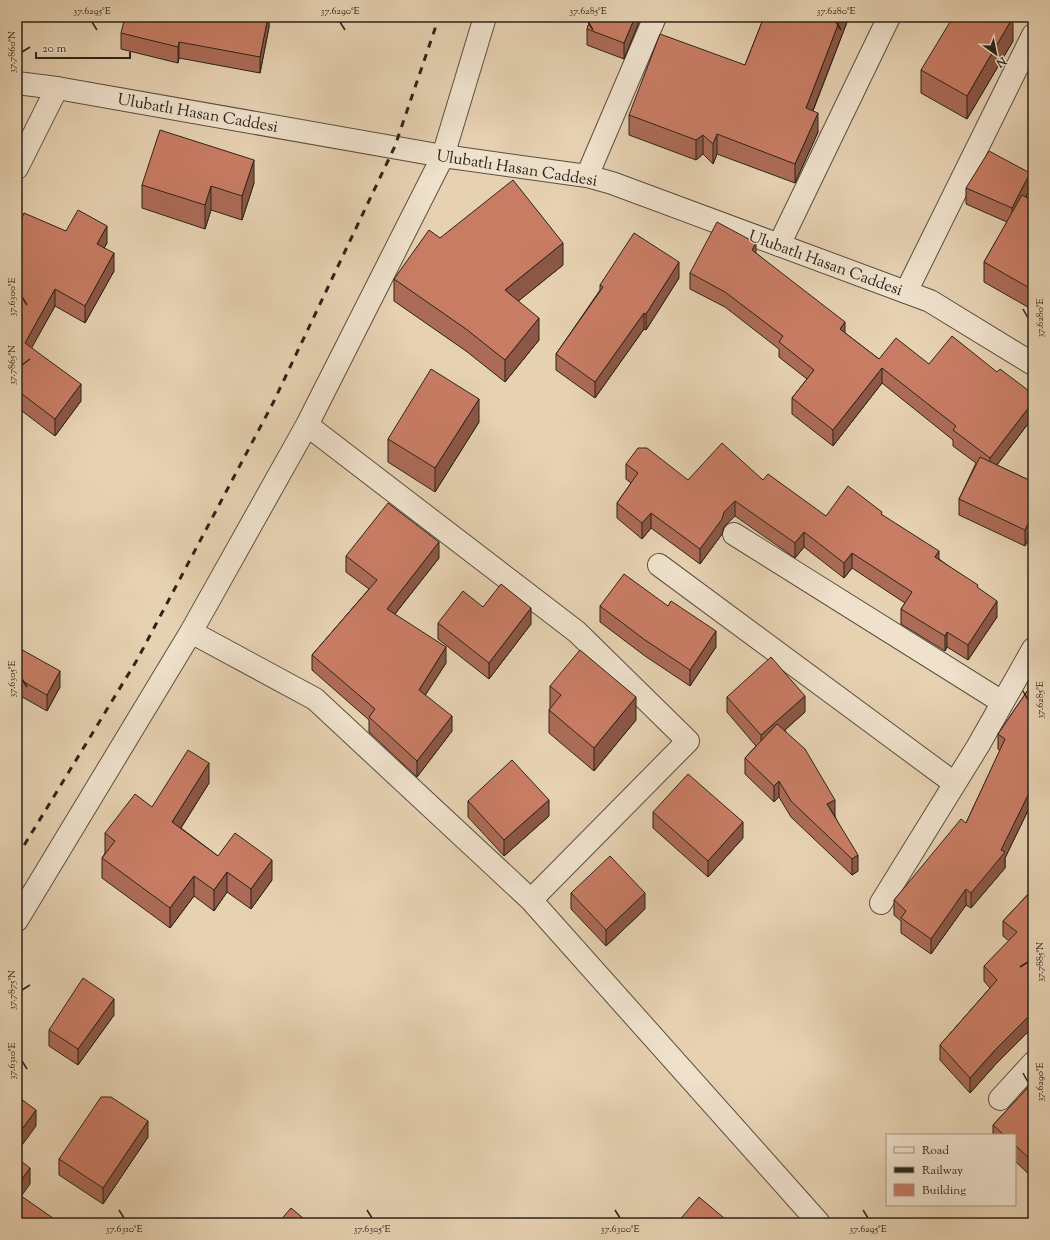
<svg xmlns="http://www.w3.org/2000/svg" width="1050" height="1240" font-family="'Sorts Mill Goudy',serif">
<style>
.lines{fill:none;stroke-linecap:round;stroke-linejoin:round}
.minor-casing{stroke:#5a4f40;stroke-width:24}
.tertiary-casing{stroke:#5a4f40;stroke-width:24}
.minor{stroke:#efe1cc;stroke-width:22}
.tertiary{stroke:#efe1cc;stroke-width:22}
.rail{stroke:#2b241a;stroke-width:3;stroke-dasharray:7 7;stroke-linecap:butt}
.wall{fill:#ac6b56;stroke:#2b241a}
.shaded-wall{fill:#8c5746;stroke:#2b241a}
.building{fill:#c87c64;stroke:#2b241a}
.ticks{fill:none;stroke:#2b241a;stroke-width:1.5}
.labels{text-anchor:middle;stroke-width:3;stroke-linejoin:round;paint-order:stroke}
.street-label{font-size:16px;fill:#2b241a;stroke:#efe1cc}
.neatline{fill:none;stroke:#2b241a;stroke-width:1.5}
.ticks-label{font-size:10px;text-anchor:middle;fill:#2b241a}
</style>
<rect width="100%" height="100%" fill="#e6d1b1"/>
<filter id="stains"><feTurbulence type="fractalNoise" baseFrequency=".005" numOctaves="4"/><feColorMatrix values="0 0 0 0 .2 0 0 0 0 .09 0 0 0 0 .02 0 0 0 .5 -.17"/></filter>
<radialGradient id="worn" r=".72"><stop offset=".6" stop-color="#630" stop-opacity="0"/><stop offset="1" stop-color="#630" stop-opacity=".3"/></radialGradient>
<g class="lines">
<g class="minor-casing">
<path id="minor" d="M17,168L57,88
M587,176L655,17
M779,245L889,17
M906,292L1033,35
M307,425L577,632L688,741L531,900
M734,534L1002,702
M659,565L954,783
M191,632L315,699L531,900L819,1223
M881,903L978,746L1033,649
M17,920L191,632L307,425L443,156L485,17
M1000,1099L1033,1063"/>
</g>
<g class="tertiary-casing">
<path id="tertiary" d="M17,83L57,88L443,156L587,176L612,183L930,301L1033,364"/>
</g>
<use href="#minor" class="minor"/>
<use href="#tertiary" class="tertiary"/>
<path class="rail" d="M17,857L137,660L273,403L395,146L439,17"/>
</g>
<path class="wall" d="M269,17V27L260,73L179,58L178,63L121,49V33Z
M591,17H641L624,59L587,45V29Z
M764,17H849L813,111L818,132L795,183L717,154L713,164L703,154L696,160L629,135V115L745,65Z
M866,17H875L873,20Z
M1013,41L967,119L921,93V70Z
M1033,50V69L1032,68V52Z
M254,183L242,220L211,210L205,229L142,208V185Z
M966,188L1030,189L1026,197L1033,201V310L984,282V262L1007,222L966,204Z
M17,229L66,231L107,243L104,248L114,271L85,323L55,306L31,348L81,401L55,436L18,408Z
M440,238L563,265L518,301L539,340L505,382L466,351L394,301V279Z
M756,253L845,333L879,359L929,364L1033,417L997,465L1033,482V529L1025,546L959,515V499L976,463L953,446V440L882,383L833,446L792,414V398L807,379L779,357V349L725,307L690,289V273Z
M679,278L646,330L644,329L595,398L556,370V354L600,290V285Z
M479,422L435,492L388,462V439Z
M626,464L688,480H763L826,516L882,515L939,559L978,588L997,617L968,660L947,647L945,651L901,624V609L905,603L852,568L844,578L804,547L795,558L735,516L724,527L722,534L700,564L651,528L642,539L617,518V503L631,483L626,479Z
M346,556L439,558L395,614L446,663L425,695L452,731L417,777L369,732V720L312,670V655L369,589L346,572Z
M600,606H668L716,647L690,686L645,656L600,622Z
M483,607L531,624L489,679L438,639V623Z
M17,647L60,687L47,711L17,694Z
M1033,673V800L1005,858V868L971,908L966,905L931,954L901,933V921L894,915V900L966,823L1000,751L998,749V734L1028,690V681Z
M550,686L636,720L594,771L549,733V710L550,708Z
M727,697L805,712L785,730L835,816L858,871L852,875L791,817L779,797L774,802L745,774V758L756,746L727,712Z
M209,783L181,828L218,856L272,880L251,909L227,892L214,911L194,896L170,928L102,878V858L105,853V833L152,807Z
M468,801L549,816L504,856L468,817Z
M653,812L743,838L708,877L653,828Z
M1033,889L995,1065L970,1093L940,1060V1045L990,988L984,981V966L1009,941L1003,936V921Z
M571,893L645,909L606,946L571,909Z
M114,1015L78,1065L49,1046V1030Z
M1033,1082V1178L1015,1161V1135H993V1125Z
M148,1137L103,1204L59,1175V1159Z"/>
<path class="shaded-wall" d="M268,17H269V27L260,73V57Z
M635,17H641L624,59V43Z
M841,17H849L806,128V108Z
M1013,17V41L967,119V96Z
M179,42V58L178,63V47Z
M818,113V132L795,183V164Z
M717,134V154L713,164V144Z
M703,135V154L696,160V140Z
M254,160V183L242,220V196Z
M1030,173V189L1012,224V208Z
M211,186V210L205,229V205Z
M107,226V243L97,261V244Z
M563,243V265L505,312V290Z
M756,243V258L752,250Z
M114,253V271L85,323V306Z
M679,262V278L646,330V314Z
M55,289V306L25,360V343Z
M644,313V329L595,398V382Z
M539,318V340L505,382V360Z
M845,322V338L840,329Z
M882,368V383L833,446V430Z
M81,384V401L55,436V419Z
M18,391V408L17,409V392Z
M479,399V422L435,492V468Z
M1033,402V417L990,474V458Z
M735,501V516L724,527L722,534L700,564V549L724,512Z
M651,513V528L642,539V523Z
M1033,513V529L1025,546V530Z
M804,532V547L795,558V543Z
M439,542V558L387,624V609Z
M939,551V567L935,557Z
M852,553V568L844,578V563Z
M997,601V617L968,660V645Z
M531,608V624L489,679V663Z
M716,631V647L690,686V670Z
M947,632V647L945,651V636Z
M446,647V663L419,705V690Z
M60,671V687L47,711V695Z
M805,696V712L761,751V735Z
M636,697V720L594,771V748Z
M452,716V731L417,777V761Z
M209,763V783L172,842V822Z
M1033,771V800L1005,858V868L971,908V893L1001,850Z
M779,781V797L774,802V786Z
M549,800V816L504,856V840Z
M835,800V816L827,804Z
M743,822V838L708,877V861Z
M858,855V871L852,875V859Z
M272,860V880L251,909V889Z
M227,872V892L214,911V890Z
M194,876V896L170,928V908Z
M966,889V905L931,954V939Z
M645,893V909L606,946V930Z
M114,999V1015L78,1065V1049Z
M1033,1012V1027L995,1065L970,1093V1078L995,1050Z
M36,1110V1126L17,1152V1136Z
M148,1121V1137L103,1204V1188Z
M30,1168V1184L17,1202V1186Z"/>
<path class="building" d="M125,17H268L260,57L179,42L178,47L121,33Z
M591,17H635L624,43L587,29Z
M764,17H841L806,108L818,113L795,164L717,134L713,144L703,135L696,140L629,115L660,34L745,65Z
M953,17H1013L967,96L921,70Z
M160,130L254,160L242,196L211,186L205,205L142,185Z
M989,151L1030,173L1012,208L966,188Z
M513,180L563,243L505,290L539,318L505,360L466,329L394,279L429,230L440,238Z
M1022,195L1033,201V290L984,262Z
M78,210L107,226L97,244L114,253L85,306L55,289L25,343L81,384L55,419L18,391L17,392V229L24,213L66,231Z
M717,222L756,243L752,250L845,322L840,329L879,359L896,338L929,364L952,336L997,372L1000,369L1033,394V402L990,458L953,430L956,426L882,368L833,430L792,398L814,370L779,342L783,336L725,292L690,273Z
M634,233L679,262L646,314L644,313L595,382L556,354L603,287L600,285Z
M431,369L479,399L435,468L388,439Z
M722,443L763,480L768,474L826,516L848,486L882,512L881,514L939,551L935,557L978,585L977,587L997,601L968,645L947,632L945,636L901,609L912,592L852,553L844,563L804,532L795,543L735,501L724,512L722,519L700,549L651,513L642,523L617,503L638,473L626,464L638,448H647L688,480Z
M980,457L1033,482V513L1025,530L959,499Z
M388,503L439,542L387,609L446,647L419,690L452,716L417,761L369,717L375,709L312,655L377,580L346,556Z
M624,574L668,606L671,601L716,631L690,670L645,640L600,606Z
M501,584L531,608L489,663L438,623L463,591L483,607Z
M17,647L60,671L47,695L17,678Z
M580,650L636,697L594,748L549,710L561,695L550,686Z
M771,657L805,696L761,735L727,697Z
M1033,673V785L1001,850L1005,852L971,893L966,889L931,939L901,918L906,911L894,900L961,819L966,823L1005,739L998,734L1032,684L1028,681Z
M777,724L805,749L835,800L827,804L858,855L852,859L791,801L779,781L774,786L745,758Z
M188,750L209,763L172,822L218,856L235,833L272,860L251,889L227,872L214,890L194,876L170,908L102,858L115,841L105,833L135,794L152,807Z
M512,760L549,800L504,840L468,801Z
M688,774L743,822L708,861L653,812Z
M610,856L645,893L606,930L571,893Z
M1033,889V1012L995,1050L970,1078L940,1045L997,980L984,966L1017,932L1003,921Z
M83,978L114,999L78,1049L49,1030Z
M1033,1082V1162L1015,1145V1135H1004L993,1125Z
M17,1096L36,1110L17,1136Z
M101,1097H111L148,1121L103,1188L59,1159Z
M17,1158L30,1168L17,1186Z
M17,1193L60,1223H17Z
M699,1197L730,1223H677Z
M291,1208L309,1223H278Z"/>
<path class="ticks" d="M92,22L97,30M340,22L345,30M588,22L593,30M836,22L841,30M22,52L30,47M22,297L27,305M1023,309L1028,318M22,365L30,359M22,679L27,687M1023,691L1028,700M1020,967L1028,962M22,990L30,985M22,1061L27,1069M1023,1073L1028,1082M119,1210L124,1218M367,1210L372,1218M615,1210L620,1218M863,1210L868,1218"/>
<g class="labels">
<g class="street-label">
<text transform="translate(198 112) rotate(10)" y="6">Ulubatlı Hasan Caddesi</text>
<text transform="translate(517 167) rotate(9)" y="6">Ulubatlı Hasan Caddesi</text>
<text transform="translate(826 262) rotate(20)" y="6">Ulubatlı Hasan Caddesi</text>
</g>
</g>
<rect width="1050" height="1240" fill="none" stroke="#e6d1b1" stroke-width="44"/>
<rect x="886" y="1134" width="130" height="72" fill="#efe1cc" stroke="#a19585"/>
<rect x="894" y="1147" width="20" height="6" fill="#efe1cc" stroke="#a19585"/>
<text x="922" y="1154" font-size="12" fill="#2b241a">Road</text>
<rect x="894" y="1167" width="20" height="6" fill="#2b241a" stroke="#a19585"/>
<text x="922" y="1174" font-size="12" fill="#2b241a">Railway</text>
<rect x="894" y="1184" width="20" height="12" fill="#c87c64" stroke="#a19585"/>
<text x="922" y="1194" font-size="12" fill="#2b241a">Building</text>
<g transform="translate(996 54) rotate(147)" stroke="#efe1cc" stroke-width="3" paint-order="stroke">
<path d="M0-3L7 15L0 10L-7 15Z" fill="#2b241a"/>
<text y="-6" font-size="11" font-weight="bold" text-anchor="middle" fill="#2b241a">N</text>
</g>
<path d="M36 52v6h94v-6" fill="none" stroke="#2b241a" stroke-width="2"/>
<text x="42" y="52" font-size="12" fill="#2b241a" stroke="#efe1cc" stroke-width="3" paint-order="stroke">20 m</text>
<rect x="22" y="22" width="1006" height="1196" class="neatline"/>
<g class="ticks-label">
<text x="92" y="14">37.6295°E</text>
<text x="340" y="14">37.6290°E</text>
<text x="588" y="14">37.6285°E</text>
<text x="836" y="14">37.6280°E</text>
<text transform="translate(11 52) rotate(-90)" y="4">37.7860°N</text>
<text transform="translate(11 297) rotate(-90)" y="4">37.6300°E</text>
<text transform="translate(1039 318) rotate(-90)" y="4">37.6280°E</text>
<text transform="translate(11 365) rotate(-90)" y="4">37.7865°N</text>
<text transform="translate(11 679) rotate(-90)" y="4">37.6305°E</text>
<text transform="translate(1039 700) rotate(-90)" y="4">37.6285°E</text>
<text transform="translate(1039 962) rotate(-90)" y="4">37.7885°N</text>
<text transform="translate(11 990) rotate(-90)" y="4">37.7875°N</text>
<text transform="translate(11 1061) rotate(-90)" y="4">37.6310°E</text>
<text transform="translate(1039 1082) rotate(-90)" y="4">37.6290°E</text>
<text x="124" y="1232">37.6310°E</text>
<text x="372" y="1232">37.6305°E</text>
<text x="620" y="1232">37.6300°E</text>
<text x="868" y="1232">37.6295°E</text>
</g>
<rect width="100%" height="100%" filter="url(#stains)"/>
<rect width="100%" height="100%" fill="url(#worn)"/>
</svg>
